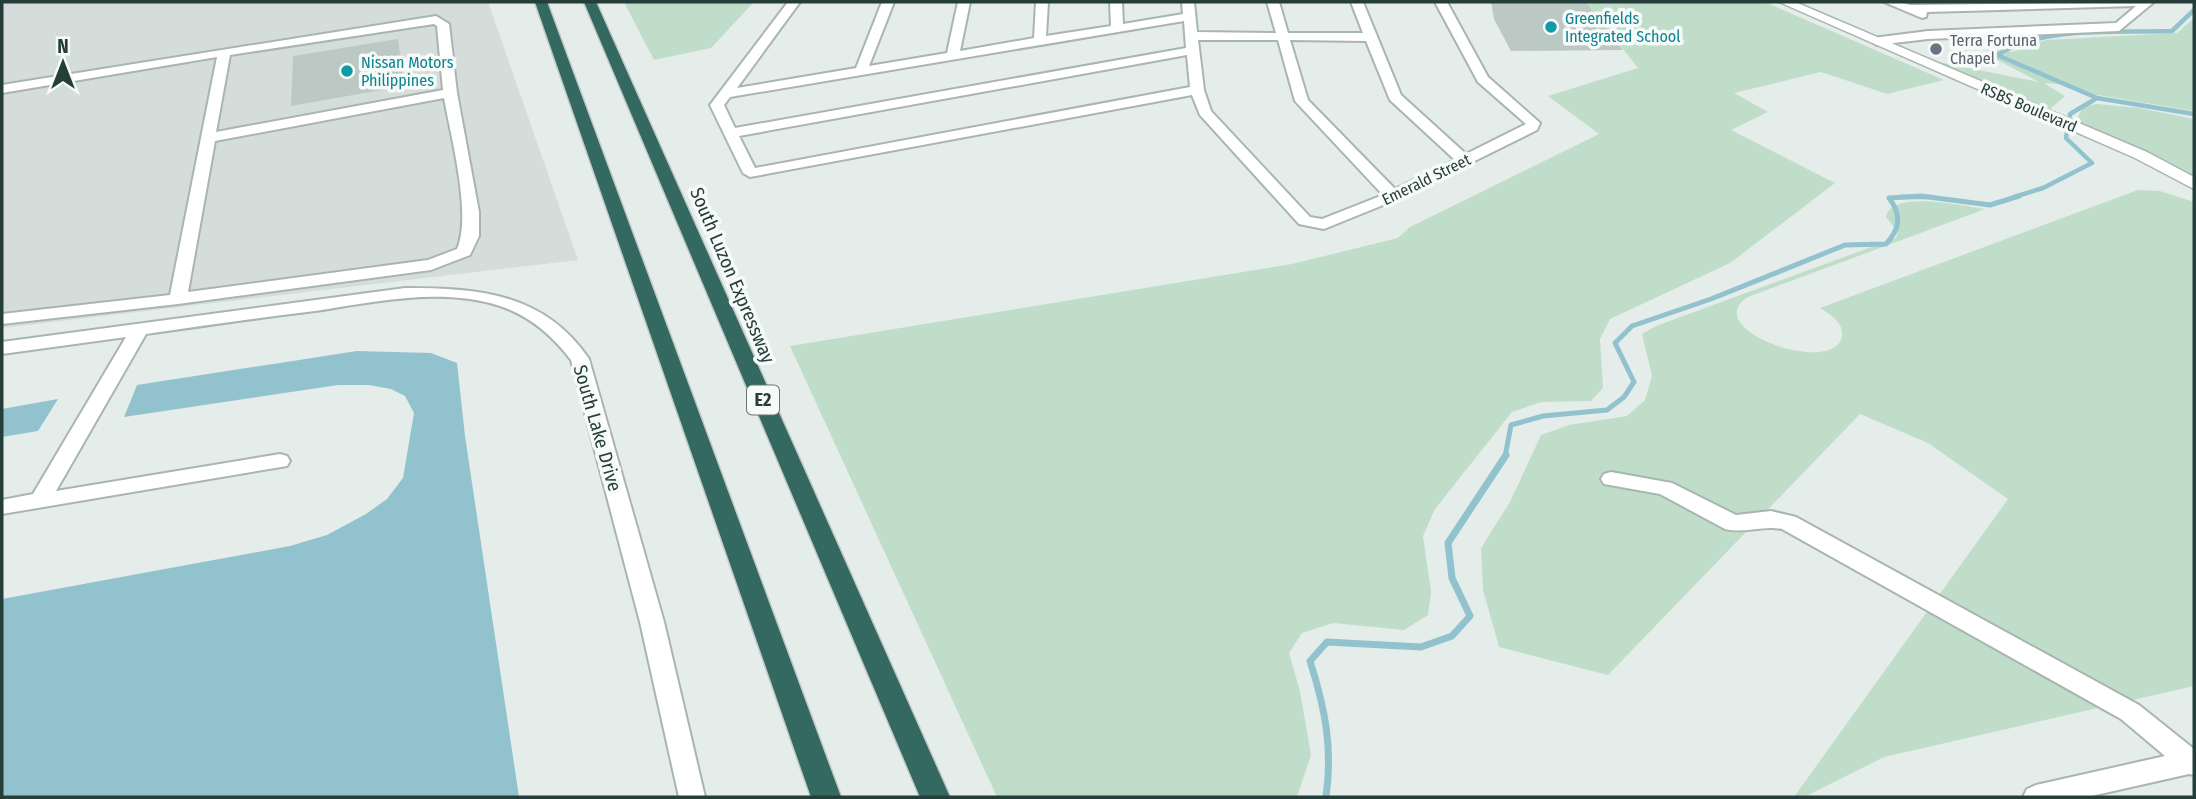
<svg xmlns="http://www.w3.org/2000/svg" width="2196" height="799" font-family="'Fira Sans Condensed',sans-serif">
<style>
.built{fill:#d4ddd9}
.green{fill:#c0ddc9}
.water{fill:#92c2ce}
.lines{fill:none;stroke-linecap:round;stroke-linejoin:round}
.stream-far2{stroke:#92c2ce;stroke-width:4.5}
.stream-far1{stroke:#92c2ce;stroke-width:5}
.stream{stroke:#92c2ce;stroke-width:7}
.building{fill:#bbc8c3}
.minor-casing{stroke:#a8b5b1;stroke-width:4}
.tertiary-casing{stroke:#a8b5b1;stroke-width:3}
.motorway-casing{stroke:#c2c9c8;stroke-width:3}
.minor{fill:#fff;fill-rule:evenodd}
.tertiary{fill:#fff;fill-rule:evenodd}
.motorway{fill:#336960;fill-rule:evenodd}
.culture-dot{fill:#0f9aa8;stroke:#f6faf8;stroke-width:2.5}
.worship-dot{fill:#6b7280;stroke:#f6faf8;stroke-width:2.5}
.labels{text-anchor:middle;stroke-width:7;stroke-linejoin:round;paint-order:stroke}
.far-culture-label{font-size:16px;fill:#0d838f;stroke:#f6faf8;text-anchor:start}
.far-worship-label{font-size:16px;fill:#5b616d;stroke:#f6faf8;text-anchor:start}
.far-street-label{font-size:16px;fill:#263e39;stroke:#f6faf8}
.shield{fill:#f6faf8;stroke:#647672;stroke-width:2}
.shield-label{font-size:18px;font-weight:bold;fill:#263e39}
.street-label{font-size:19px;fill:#263e39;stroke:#f6faf8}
</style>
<rect width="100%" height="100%" fill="#e5edea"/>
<path class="built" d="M2,2H488L578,260L2,328Z"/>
<path class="green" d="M624,2H754L711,48L654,60Z
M1586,2H1765L1944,80L1887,94L1821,72L1734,93L1768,112L1731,130L1835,183L1730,263L1610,319L1600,339L1603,388L1591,401L1541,402L1512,412L1435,509L1423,536L1431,592L1428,615L1404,630L1333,623L1302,633L1289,653L1300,691L1311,755L1297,797H997L790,346L1292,264L1398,238L1410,227L1599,134L1548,96L1638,68Z
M2194,18V111L2080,92L2067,85L2044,83L2065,96L2049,110L1933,61L2039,82L1986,54L1987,49L2012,52L2046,40L2177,33Z
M2097,104L2139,108L2194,119V176L2076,122L2083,106Z
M2138,190L2160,191L2194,202V686L1884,757L1804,797H1794L2008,499L1928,443L1860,414L1608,675L1499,647L1483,590L1481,548L1510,502L1541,435L1569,425L1627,416L1645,400L1652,376L1642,334L1656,326L1896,238L1898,232L1886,217C1891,189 1964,206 1985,209L1748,297C1697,329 1835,378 1842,336C1844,323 1830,314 1820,308Z"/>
<path class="water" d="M357,351L431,353L457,363L465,436L519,797H2V599L290,546L327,535L366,514L387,499L403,478L414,413L405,396L391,389L369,385H338L124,417L137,385Z
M58,399L38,431L2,437V409Z"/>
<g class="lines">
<path class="stream-far2" d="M2097,98L1997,55C2046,25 2116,33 2172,31L2194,10
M1900,197H1931
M2014,197L2043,188L2092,163L2066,138L2070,114L2097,98L2194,114"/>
<path class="stream-far1" d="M1505,457L1511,425L1543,416L1607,410L1624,397L1634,382L1615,343L1632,326L1711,299L1845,245L1886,244C1900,229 1902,215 1889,198L1921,196L1990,205L2019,196"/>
<path class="stream" d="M1326,797C1333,748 1325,708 1310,661L1327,642L1421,647L1452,636L1470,616L1452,578L1448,543L1506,455"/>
</g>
<path class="building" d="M1491,2H1586L1623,50L1511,51L1494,19Z
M398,39L404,86L291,106L293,56Z"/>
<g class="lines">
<g class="minor-casing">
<path id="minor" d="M788,2H800L737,88L856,68L882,2H894L869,66L947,53L958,2H970L960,51L1034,38L1036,2H1048L1046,36L1111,26L1110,2H1122L1123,24L1183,14L1182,2H1194L1197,32L1276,33L1267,2H1279L1288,33H1363L1351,2H1363L1401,95L1466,154L1526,124L1478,82L1435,2H1447L1488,77L1540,123L1537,130L1398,199L1324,229L1299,224L1200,115L1192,95L750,177L743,173L710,105ZM1184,21L1186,48L735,128L724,105L730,97ZM1198,40H1278L1295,101L1383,195L1322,219L1310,217L1211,111L1204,90ZM1290,40L1366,41L1390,100L1455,160L1395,189L1308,100ZM1187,55L1190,87L755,168L739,136Z
M1884,2H1900L1910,5L2154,2L2119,31L1928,39L1877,45L1871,41L1873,38L1928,31L2116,23L2136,6L1927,12L1926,17L1922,18Z
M436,16L449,24L457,93L479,212V236L470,255L431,270L178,304L2,324V314L170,295L217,57L2,93V85ZM434,24L437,26L443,90L216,132L230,55ZM444,98C451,137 472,215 457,249L428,260L188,292L215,141Z
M405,288C479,288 544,293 589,359L664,622L705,797H679L640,622L571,360C552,335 530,316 500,306C441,287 374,302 315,311C258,318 202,326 146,334L56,491L280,454L287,456L290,461L287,466L2,514V500L33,494L126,337L2,354V342Z
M1611,472L1672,483L1736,515L1771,511L1796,517L2139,705L2194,749V775L2189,774L2087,797H2023L2027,789L2036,785L2165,756L2121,719L1782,529C1763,525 1744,534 1725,529L1660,494L1604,484L1601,479L1604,474Z"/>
</g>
<g class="tertiary-casing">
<path id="tertiary" d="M1779,2H1795L2147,152L2194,177V189L2135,158Z"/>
</g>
<g class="motorway-casing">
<path id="motorway" d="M535,2H547L841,797H811Z
M584,2H596L950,797H920Z"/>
</g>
<use href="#minor" class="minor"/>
<use href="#tertiary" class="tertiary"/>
<use href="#motorway" class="motorway"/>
</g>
<g class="culture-dot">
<circle cx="1551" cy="27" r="7"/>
<circle cx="347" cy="71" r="7"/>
</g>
<circle class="worship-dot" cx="1936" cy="49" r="7"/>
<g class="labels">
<g class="far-culture-label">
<text x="1565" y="24">Greenfields<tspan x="1565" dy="18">Integrated School</tspan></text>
<text x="361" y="68">Nissan Motors<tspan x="361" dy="18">Philippines</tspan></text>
</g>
<g class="far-worship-label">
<text x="1950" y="46">Terra Fortuna<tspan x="1950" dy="18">Chapel</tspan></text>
</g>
<g class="far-street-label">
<text transform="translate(2029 107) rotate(23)" y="6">RSBS Boulevard</text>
<text transform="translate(1426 179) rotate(-26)" y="6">Emerald Street</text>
</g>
<rect class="shield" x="747" y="385.5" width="32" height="29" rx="5"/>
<g class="shield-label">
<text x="763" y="406">E2</text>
</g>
<g class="street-label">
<text transform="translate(733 275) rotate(67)" y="7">South Luzon Expressway</text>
<text transform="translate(598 428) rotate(74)" y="7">South Lake Drive</text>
</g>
</g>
<rect width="2196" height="799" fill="none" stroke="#263e39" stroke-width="7"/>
<g transform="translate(63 63)" stroke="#f6faf8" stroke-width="5" paint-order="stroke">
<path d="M0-5L12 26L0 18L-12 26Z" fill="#263e39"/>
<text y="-10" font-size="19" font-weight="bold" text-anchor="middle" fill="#263e39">N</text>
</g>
</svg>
